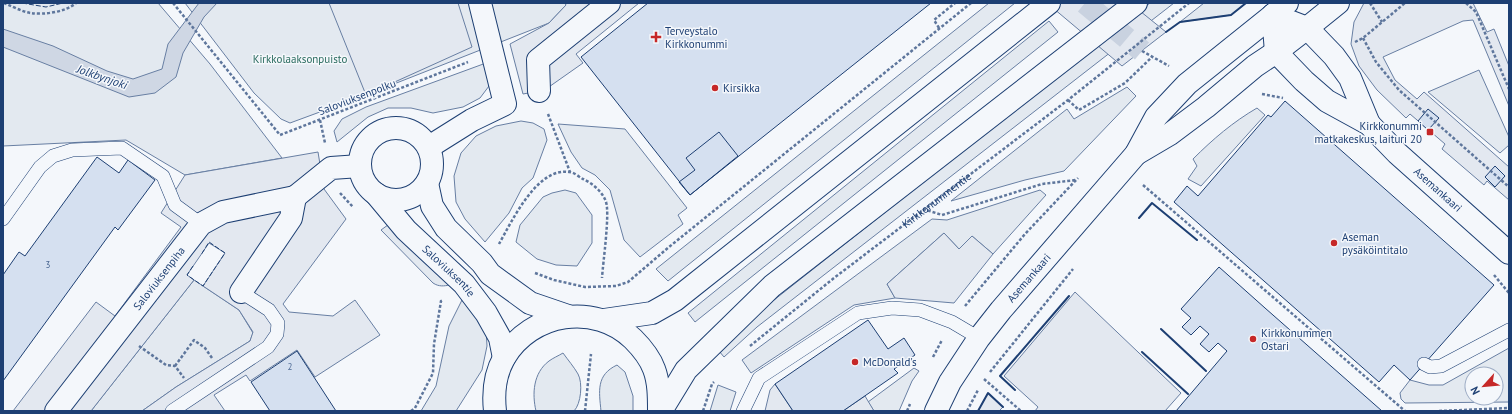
<svg xmlns="http://www.w3.org/2000/svg" width="1512" height="414" font-family="'PT Sans',sans-serif">
<style>
.green{fill:#e3e9f0;stroke:#687fa3;fill-rule:evenodd}
.parking{fill:#e3e8f0;stroke:#687fa3}
.water{fill:#cfd7e4;stroke:#687fa3}
.building{fill:#d5e0f0;stroke:#1d3f73}
.lines{fill:none;stroke-linecap:round;stroke-linejoin:round}
.street-tunnel{stroke:#c9d2e0;stroke-width:22;stroke-dasharray:22 11;stroke-linecap:butt}
.lane-casing{stroke:#1d3f73;stroke-width:14}
.street-casing{stroke:#1d3f73;stroke-width:24}
.secondary-casing{stroke:#1d3f73;stroke-width:24}
.path{stroke:#5e769c;stroke-width:2.5;stroke-dasharray:3 2;stroke-linecap:butt}
.lane{stroke:#f4f7fb;stroke-width:13}
.street{stroke:#f4f7fb;stroke-width:22}
.secondary{stroke:#f4f7fb;stroke-width:22}
.fence{stroke:#1d3f73;stroke-width:1;stroke-dasharray:5 2;stroke-linecap:butt}
.wall{stroke:#1d3f73;stroke-width:2}
.poi-dot{fill:#c62828;stroke:#f4f7fb;stroke-width:1.5}
.labels{text-anchor:middle;stroke-width:3;stroke-linejoin:round;paint-order:stroke}
.number-label{font-size:9px;fill:#4b6792}
.poi-label{font-size:11px;fill:#1d3f73;stroke:#f4f7fb;text-anchor:start}
.park-label{font-size:11px;fill:#2c6c60;stroke:#f4f7fb}
.street-label{font-size:11px;fill:#1d3f73;stroke:#f4f7fb}
.water-label{font-size:12px;font-style:italic;fill:#1d3f73;stroke:#f4f7fb}
</style>
<rect width="100%" height="100%" fill="#f4f7fb"/>
<path class="green" d="M3,3H158L210,64L282,158L185,175L126,140L3,146Z
M185,3H565L566,5L549,23L366,95L290,123L281,119L254,93Z
M989,3H1015L668,281L656,269Z
M1150,3H1174L757,327L724,357L719,351L750,319Z
M1204,3H1246L1231,15L1180,22Z
M1049,21L1058,32L695,322L688,313Z
M486,63L489,86L480,98L463,107L433,113L411,108H388L368,117L337,142L334,131L342,119L366,107Z
M1479,70L1509,137V145L1500,153L1428,92Z
M1127,87L1136,96L1064,171L1025,180L951,201L1067,109L1074,119Z
M1257,108L1265,115L1201,186L1188,179L1197,166L1193,159C1213,139 1233,122 1257,108Z
M521,121L533,123L544,129L547,140L533,178L522,188L509,213L485,242L465,219L456,202L454,176L461,153L476,136L496,126Z
M558,124L625,129L687,208L678,215L683,224L640,257L624,240L610,190L595,175L582,168L571,152Z
M565,190L576,193L592,215V243L577,266L556,265L537,259L516,242L520,225L543,197L552,193Z
M1040,190L1046,195L993,254L972,236L959,249L944,233L887,284L895,298L854,305L751,373L742,360L932,219L947,220Z
M392,222L450,285C444,286 439,287 433,283L381,230Z
M194,280L239,310L253,333L250,341L176,387L142,411H91Z
M464,296L486,328L487,346L482,370L456,411H421L436,386L449,326Z
M1509,348V402L1405,403L1401,399L1400,393L1410,380L1429,385H1443ZM1472,374H1496V398H1472Z
M563,353C568,360 574,367 578,374C583,383 581,404 574,411H536C532,394 533,373 549,361C553,358 558,356 563,353Z
M617,365L625,372L633,396V411H601C599,391 596,375 617,365Z
M914,368L919,371L912,381L899,411H874L868,402Z
M718,385L736,392L730,411H710Z
M988,393L1003,407L999,411H978Z"/>
<path class="parking" d="M329,3H458L472,47L366,95Z
M565,3H639L576,54L583,63L546,89L539,91L523,94L510,44L549,23L566,5Z
M1047,3H1130L1166,32L1122,66Z
M1364,3H1473L1487,32L1494,29L1509,66V106L1473,20L1463,21L1383,57L1395,80L1417,99L1424,92L1509,167V200L1487,181L1484,185L1442,149L1445,144L1410,114L1406,118L1377,90L1359,66L1351,44L1354,22Z
M318,152L324,189L346,219L283,304L289,312L333,316L355,300L380,335L315,377L297,350L250,381L246,375L214,395L225,411H142L176,387L250,341L253,332L239,310L203,286L225,253L209,243L187,275L194,280L91,411H13L96,302L115,316L181,227L161,213L185,175Z
M944,233L959,249L972,236L993,254L954,303L895,298L887,284Z
M1075,292L1181,393L1165,411H1035L1038,407L1004,376Z
M775,384L793,411H765L770,390Z
M865,396L874,411H843Z"/>
<path class="water" d="M199,3H217L204,17L183,53L176,77L155,93L129,97L3,47V29L53,46L107,71L133,79L162,69L168,44Z"/>
<path class="building" d="M648,3H931L690,195L581,57Z
M1285,101L1494,285L1410,380L1394,365L1379,382L1174,202L1187,186L1198,196L1268,115L1271,117Z
M1428,109L1439,118L1428,130L1418,121Z
M719,132L738,156L690,195L679,182L695,170L686,158Z
M97,157L119,173L128,160L155,180L118,230L115,227L3,381V275L19,252L25,256Z
M1495,166L1505,176L1495,187L1485,177Z
M1219,267L1265,308L1382,411H1176L1227,351L1218,343L1209,352L1200,344L1209,334L1200,326L1191,335L1182,327L1191,318L1181,309Z
M868,320L888,349L904,338L915,355L894,369L898,373L843,411H793L775,384Z
M297,351L336,411H270L251,382Z"/>
<g class="lines">
<path class="street-tunnel" d="M1085,3L1142,51"/>
<g class="lane-casing">
<path id="lane" d="M3,219L40,167L53,156L72,150L122,148L163,176L175,205L201,224
M1424,364L1430,367L1441,366L1509,330
M172,411L268,347L277,334L278,323L269,310L241,292
M743,411L759,378L858,313L892,308L920,310L952,322L979,338"/>
</g>
<g class="street-casing">
<g id="street">
<path d="M1273,15L1287,3"/>
<path d="M1307,28L1338,3"/>
<path d="M539,91L538,60L609,3"/>
<circle cx="396" cy="164" r="36"/>
<path d="M429,147L472,120L505,104L480,3"/>
<path d="M427,183L432,206L446,228L482,263L490,274L530,303L568,316"/>
<path id="s2" d="M376,194L406,230L464,284L486,313L500,338L504,358"/>
<path d="M295,197L331,168L360,166"/>
<path id="s3" d="M56,411L201,224L223,212L295,197L291,218L241,292"/>
</g>
</g>
<g class="secondary-casing">
<g id="secondary">
<path id="s4" d="M1273,15L1276,52L1304,81L1327,101L1369,124L1397,153L1509,253"/>
<path d="M1273,15L1307,28L1334,56L1350,78L1369,124"/>
<path d="M1136,154L1170,134L1206,107L1255,66L1276,52L1307,28"/>
<path d="M604,320L652,313L675,300L1049,3"/>
<path d="M495,411C493,393 495,374 504,358C531,312 595,302 633,339C641,347 650,358 654,369C659,382 659,397 659,411"/>
<path d="M661,411L686,370L772,286L1136,3"/>
<path id="s5" d="M936,411L950,382L979,338L1001,310L1136,154L1156,117L1187,84L1273,15"/>
</g>
</g>
<g class="path">
<path d="M4,3C12,6 22,12 31,13C44,15 66,12 76,3"/>
<path d="M173,3L280,135L468,62"/>
<path d="M1370,3L1382,22"/>
<path d="M1466,3L1476,12L1509,89"/>
<path d="M939,28L934,20L955,3"/>
<path d="M1363,38L1376,62L1399,90L1509,187"/>
<path d="M1355,42L1363,38L1405,3"/>
<path d="M1142,51L1169,66"/>
<path d="M1262,94L1283,98"/>
<path d="M1068,100L1079,110L1125,83L1152,57"/>
<path d="M548,114L570,172"/>
<path d="M320,120L325,143"/>
<path d="M1143,185L1405,411"/>
<path d="M340,193L353,207"/>
<path d="M923,209L942,215L1042,184L1076,180"/>
<path d="M499,244C512,221 537,167 569,172C574,172 579,177 583,179C592,183 603,192 606,202C610,214 603,262 602,278"/>
<path d="M535,273L554,280L585,287L616,286L628,282L669,247L971,3"/>
<path d="M1494,275L1509,293"/>
<path d="M965,306L1025,234L1078,178"/>
<path d="M139,346L166,365L175,366L184,378"/>
<path id="s1" d="M750,346L834,278L1068,100L1189,3"/>
<path d="M933,357L942,340"/>
<path d="M175,366L194,340L205,348L212,358"/>
<path d="M990,372L1073,269"/>
<path d="M984,379L1021,411"/>
<path d="M411,411L415,408L433,373L434,344L441,301L443,300"/>
<path d="M585,411L591,354"/>
<path d="M703,411L712,384L714,382"/>
<path d="M907,411L910,404"/>
<path d="M967,411L978,390"/>
<path d="M1439,411L1509,408"/>
</g>
<use href="#lane" class="lane"/>
<use href="#street" class="street"/>
<use href="#secondary" class="secondary"/>
<path class="fence" d="M22,3L46,7L63,3
M193,266L187,275L203,286L225,253L209,242L201,255"/>
<path class="wall" d="M1166,32L1180,22L1231,15L1246,3
M1139,218L1152,203L1197,240
M1161,329L1206,371
M1142,352L1188,394
M1015,390L1000,376L1069,296
M978,411L988,393L1003,407"/>
</g>
<g class="poi-dot">
<path d="M654 31h4v4h4v4h-4v4h-4v-4h-4v-4h4z"/>
<circle cx="715" cy="88" r="4"/>
<rect x="1426" y="128" width="8" height="8" rx="2"/>
<circle cx="1334" cy="243" r="4"/>
<circle cx="1253" cy="339" r="4"/>
<circle cx="855" cy="362" r="4"/>
</g>
<g class="labels">
<g class="number-label">
<text x="48" y="268">3</text>
<text x="290" y="370">2</text>
</g>
<g class="poi-label">
<text x="665" y="35">Terveystalo<tspan x="665" dy="13">Kirkkonummi</tspan></text>
<text x="723" y="92">Kirsikka</text>
<text x="1422" y="130" text-anchor="end">Kirkkonummi<tspan x="1422" dy="13">matkakeskus, laituri 20</tspan></text>
<text x="1342" y="241">Aseman<tspan x="1342" dy="13">pysäköintitalo</tspan></text>
<text x="1261" y="337">Kirkkonummen<tspan x="1261" dy="13">Ostari</tspan></text>
<text x="863" y="366">McDonald's</text>
</g>
<g class="park-label">
<text x="300" y="63">Kirkkolaaksonpuisto</text>
</g>
<g class="street-label">
<text transform="translate(357 97) rotate(-21)" y="4">Saloviuksenpolku</text>
<text dy="4" stroke="none"><textPath href="#s4" startOffset="251">Asemankaari</textPath></text>
<text dy="4" stroke="none"><textPath href="#s1" startOffset="237">Kirkkonummentie</textPath></text>
<text dy="4" stroke="none"><textPath href="#s2" startOffset="106">Saloviuksentie</textPath></text>
<text dy="4" stroke="none"><textPath href="#s5" startOffset="163">Asemankaari</textPath></text>
<text dy="4" stroke="none"><textPath href="#s3" startOffset="168">Saloviuksenpiha</textPath></text>
</g>
<g class="water-label">
<text transform="translate(102 77) rotate(19)" y="4">Jolkbynjoki</text>
</g>
</g>
<rect width="1512" height="414" fill="none" stroke="#1d3f73" stroke-width="8"/>
<g transform="translate(1484 386) rotate(243)"><circle r="19" fill="#f4f7fb" stroke="#9eadc5"/>
<path d="M0-3L7 15L0 10L-7 15Z" fill="#c62828"/>
<text y="-6" font-size="11" font-weight="bold" text-anchor="middle" fill="#1d3f73">N</text>
</g>
</svg>
